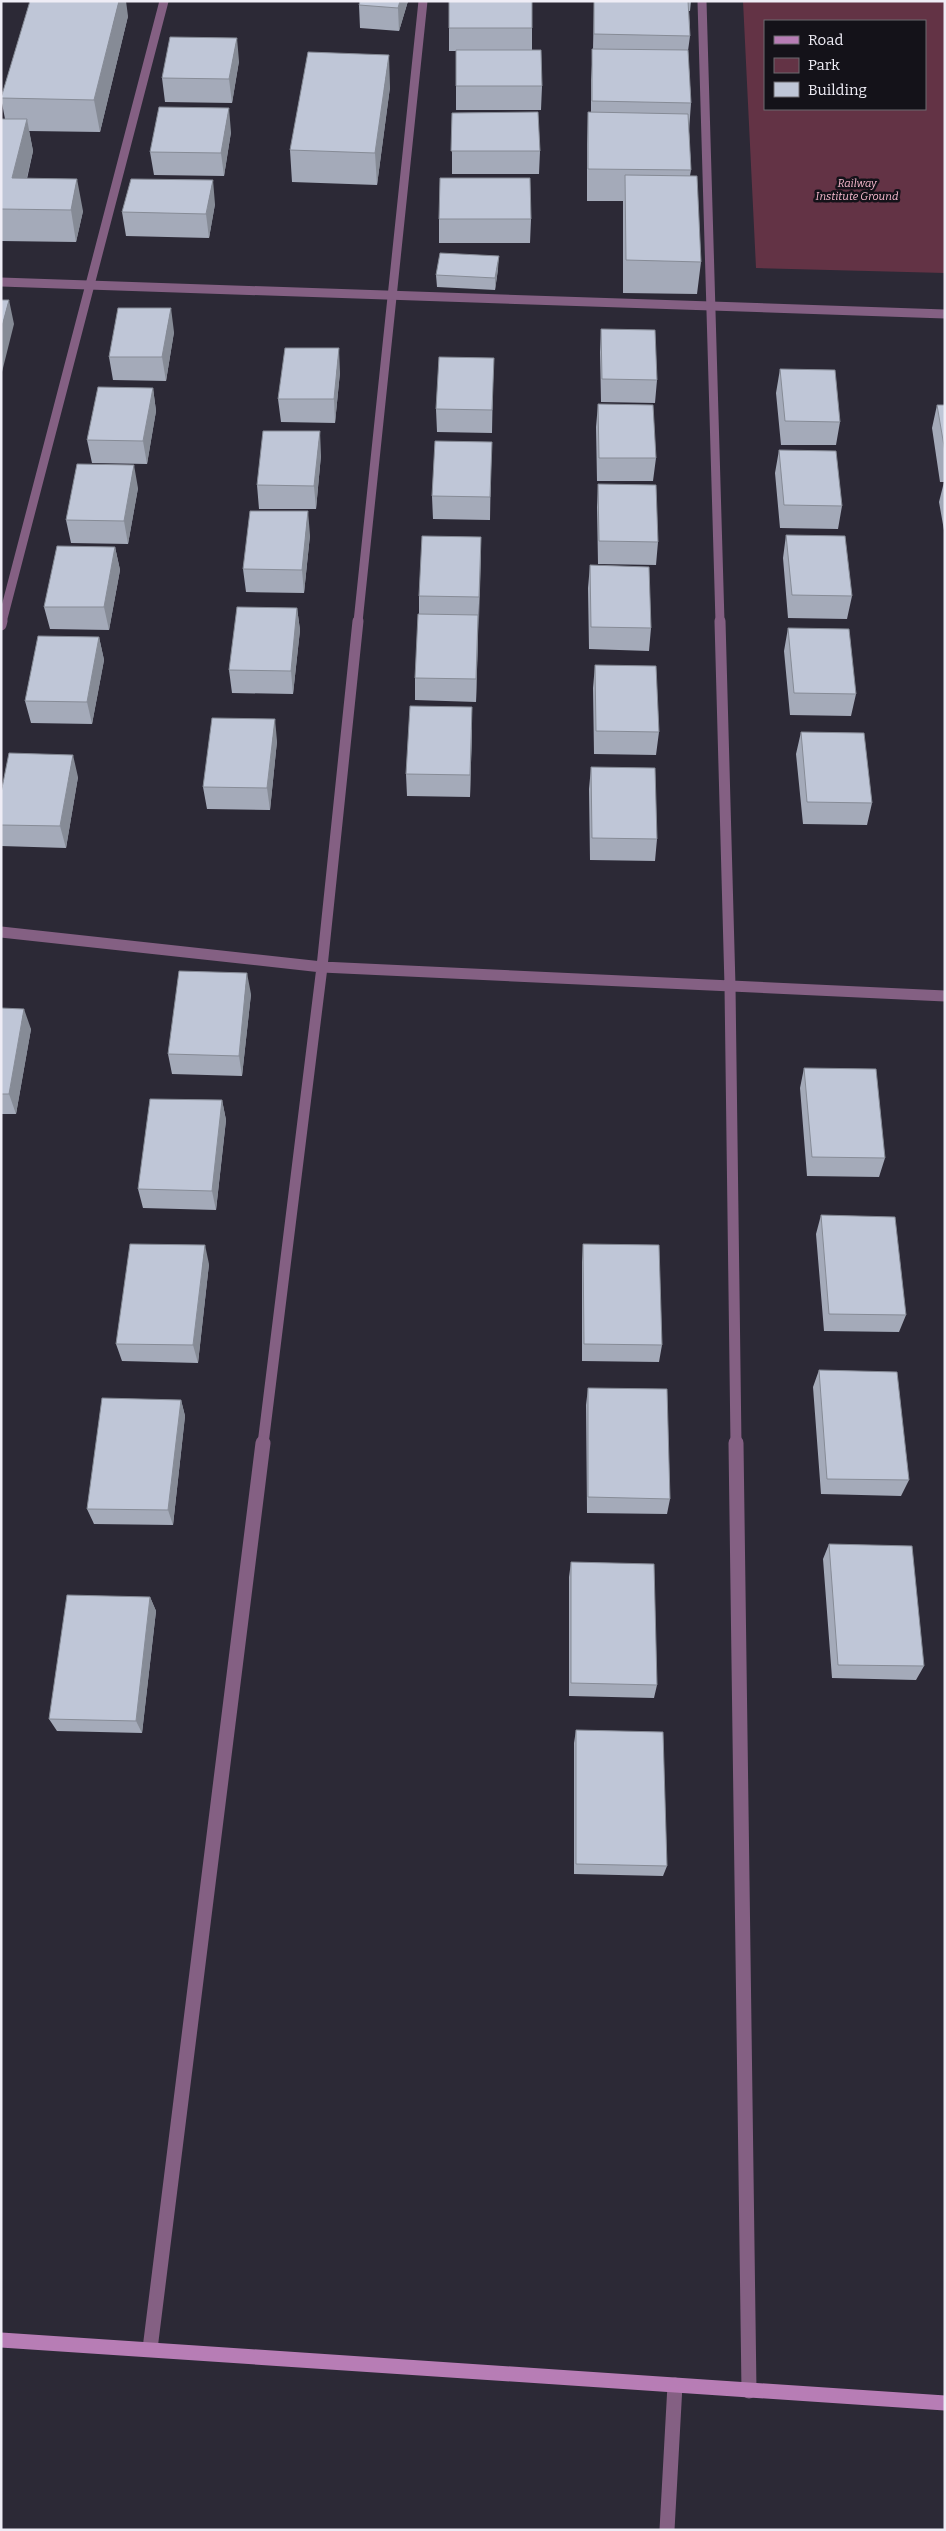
<svg xmlns="http://www.w3.org/2000/svg" width="946" height="2531" font-family="Bitter,serif">
<style>
.green{fill:#633345;fill-rule:evenodd}
.lines{fill:none;stroke-linecap:round;stroke-linejoin:round}
.minor-far2{stroke:#846083;stroke-width:9}
.minor-far1{stroke:#846083;stroke-width:11}
.minor{stroke:#846083;stroke-width:15}
.tertiary{stroke:#846083;stroke-width:9}
.secondary{stroke:#b77db5;stroke-width:15}
.wall{fill:#a4aab9}
.shaded-wall{fill:#868b96}
.building{fill:#bfc6d7;stroke:#868b96}
.labels{text-anchor:middle;stroke-width:5;stroke-linejoin:round;paint-order:stroke}
.far-park-label{font-size:11px;font-style:italic;fill:#f6b9cd;stroke:#141219}
</style>
<rect width="100%" height="100%" fill="#2c2936"/>
<path class="green" d="M743,1H945V273L756,268ZM765,21H925V109H765Z"/>
<g class="lines">
<path class="minor-far2" d="M702,1L720,622
M2,622L164,1
M358,622L423,1"/>
<path class="minor-far1" d="M720,621L730,986L736,1444
M1,625L2,621
M1,932L322,967L945,996
M263,1444L322,967L358,621"/>
<path class="minor" d="M736,1443L749,2391
M150,2349L263,1443
M667,2530L675,2385"/>
<path class="tertiary" d="M1,282L945,314"/>
<path class="secondary" d="M1,2340L945,2403"/>
</g>
<path class="wall" d="M360,1H408L399,31L360,28L359,5Z
M449,1L532,28V50L542,86L541,110H456V51H449Z
M594,1H691L690,11H689L690,36L688,51L691,103L689,131L691,170L690,176L701,262L697,294L623,293V201H587V144L588,112H591V80L593,49Z
M128,16L100,132L29,131L33,151L27,179L83,211L76,242L1,241V119H5L1,98Z
M239,61L232,103L165,102L162,78Z
M390,87L377,185L292,182L290,150Z
M452,113L540,151L539,174H452Z
M231,132L224,176L154,175L150,152Z
M215,204L209,238L126,236L122,212Z
M439,219H531L530,243H439Z
M498,269L495,290L437,287L436,275Z
M601,329L657,380L655,403L601,402L600,352Z
M174,332L166,381L113,380L109,357Z
M780,369L840,422L836,445H781L776,393Z
M340,372L335,423L281,422L278,399Z
M493,382L492,433L437,432L436,409Z
M153,388L156,411L147,464L92,463L87,440Z
M598,404L656,458L653,481H597L596,427Z
M937,405H945V536L939,502L944,482H940L932,428Z
M779,450L842,506L838,529L780,528L775,473Z
M321,455L316,509H259L257,485Z
M491,465L490,520L433,519L432,496Z
M598,484L658,542L656,565L598,564L597,507Z
M138,488L128,544L71,543L66,520Z
M310,535L304,593L246,592L243,569Z
M786,535L852,596L847,619L788,618L783,558Z
M481,537L476,702L415,700V678L419,614V596Z
M115,547L120,570L109,630L50,629L44,607Z
M590,565L651,628L649,651L589,649L588,588Z
M297,608L300,630L293,694L232,693L229,670Z
M788,628L856,694L851,716L790,715L784,651Z
M99,637L104,660L92,724L31,723L25,701Z
M595,665L659,732L656,755L594,754L593,688Z
M472,729L470,797L407,796L406,774Z
M801,732L872,803L867,825L803,824L796,754Z
M277,741L270,810L207,809L203,787Z
M591,767L657,839L655,861L590,860L589,789Z
M78,777L66,848L1,846V793Z
M251,994L242,1076L172,1074L168,1054Z
M1,1008L31,1029L16,1114H1Z
M804,1068L885,1158L879,1177L807,1176L800,1088Z
M222,1100L226,1120L216,1210L143,1208L138,1189Z
M821,1215L906,1315L899,1332L824,1331L816,1234Z
M583,1244L662,1345L659,1362L582,1361V1262Z
M209,1264L198,1363L122,1361L116,1344Z
M819,1370L909,1480L901,1496L821,1494L813,1387Z
M588,1388L670,1499L667,1514L587,1513L586,1405Z
M181,1400L185,1416L173,1525L94,1524L87,1509Z
M829,1544L924,1666L916,1680L832,1678L823,1559Z
M571,1562L657,1685L654,1698L569,1696V1577Z
M150,1597L156,1611L142,1733L57,1731L49,1719Z
M576,1730L667,1866L663,1876L574,1874V1743Z"/>
<path class="shaded-wall" d="M119,1H126L128,16L100,132L94,100Z
M400,1H408L399,31L398,8Z
M237,38L239,61L232,103L229,79Z
M389,55L390,87L377,185L375,153Z
M229,108L231,132L224,176L221,153Z
M27,119L33,151L19,211L12,178Z
M77,179L83,211L76,242L71,210Z
M213,180L215,204L209,238L206,214Z
M499,256L498,269L495,290V278Z
M9,300L14,324L2,372L1,369V330Z
M171,308L174,332L166,381L162,357Z
M339,348L340,372L335,423L334,399Z
M153,388L156,411L147,464L143,441Z
M320,431L321,455L316,509L314,486Z
M134,465L138,488L128,544L124,521Z
M308,511L310,535L304,593L302,570Z
M481,537V560L479,620V597Z
M115,547L120,570L109,630L104,607Z
M297,608L300,630L293,694L291,671Z
M478,615V638L476,702V679Z
M99,637L104,660L92,724L87,702Z
M472,707V729L470,797V775Z
M275,719L277,741L270,810L267,788Z
M73,755L78,777L66,848L60,826Z
M247,973L251,994L242,1076L239,1056Z
M24,1009L31,1029L16,1114L9,1094Z
M222,1100L226,1120L216,1210L212,1191Z
M205,1245L209,1264L198,1363L193,1345Z
M181,1400L185,1416L173,1525L168,1510Z
M150,1597L156,1611L142,1733L136,1721Z"/>
<path class="building" d="M30,1H119L94,100L1,98Z
M360,1H400L398,8L359,5Z
M449,1H532V28H449Z
M594,1H688L690,36L594,34Z
M170,37L237,38L229,79L162,78Z
M592,49L688,50L691,103L592,101Z
M456,50H541L542,86H456Z
M308,52L389,55L375,153L290,150Z
M159,107L229,108L221,153L150,152Z
M538,112L540,151H451L452,113Z
M588,112L688,114L691,170L588,169Z
M1,119H27L12,178L77,179L71,210L1,209Z
M625,175L697,176L701,262L626,260Z
M440,178H530L531,219H439Z
M131,179L213,180L206,214L122,212Z
M440,253L499,256L495,278L436,275Z
M1,300H9L1,330Z
M118,308H171L162,357H109Z
M601,329L655,330L657,380L602,379Z
M285,348H339L334,399H278Z
M439,357L494,358L492,410L436,409Z
M780,369L835,370L840,422L785,421Z
M98,387L153,388L143,441L87,440Z
M598,404L653,405L656,458H599Z
M937,405H945V452Z
M263,431H320L314,486L257,485Z
M435,441L492,442L490,497L432,496Z
M779,450L836,451L842,506L784,505Z
M77,464L134,465L124,521L66,520Z
M598,484L656,485L658,542L599,541Z
M250,511H308L302,570L243,569Z
M786,535L845,536L852,596L792,595Z
M422,536L481,537L479,597L419,596Z
M57,546L115,547L104,607H44Z
M590,565L649,567L651,628L591,627Z
M237,607L297,608L291,671L229,670Z
M418,614L478,615L476,679L415,678Z
M788,628L849,629L856,694L794,693Z
M38,636L99,637L87,702L25,701Z
M595,665L656,666L659,732L596,731Z
M410,706L472,707L470,775L406,774Z
M212,718L275,719L267,788L203,787Z
M801,732L864,733L872,803L807,802Z
M9,753L73,755L60,826L1,825V793Z
M591,767L655,768L657,839L592,838Z
M179,971L247,973L239,1056L168,1054Z
M1,1008L24,1009L9,1094H1Z
M804,1068L876,1069L885,1158L812,1157Z
M150,1099L222,1100L212,1191L138,1189Z
M821,1215L895,1217L906,1315L829,1314Z
M130,1244L205,1245L193,1345L116,1344Z
M583,1244L659,1245L662,1345L584,1344Z
M819,1370L897,1372L909,1480L827,1479Z
M588,1388L667,1389L670,1499L588,1497Z
M102,1398L181,1400L168,1510L87,1509Z
M829,1544L912,1546L924,1666L838,1665Z
M571,1562L654,1564L657,1685L571,1683Z
M67,1595L150,1597L136,1721L49,1719Z
M576,1730L663,1732L667,1866L576,1864Z"/>
<g class="labels">
<g class="far-park-label">
<text x="857" y="187">Railway<tspan x="857" dy="13">Institute Ground</tspan></text>
</g>
</g>
<rect width="946" height="2531" fill="none" stroke="#efedf6" stroke-width="5"/>
<rect x="764" y="20" width="162" height="90" fill="#141219" stroke="#6c6a71"/>
<rect x="774" y="36" width="25" height="8" fill="#b77db5" stroke="#6c6a71"/>
<text x="808" y="45" font-size="15" fill="#efedf6">Road</text>
<rect x="774" y="58" width="25" height="15" fill="#633345" stroke="#6c6a71"/>
<text x="808" y="70" font-size="15" fill="#efedf6">Park</text>
<rect x="774" y="82" width="25" height="15" fill="#bfc6d7" stroke="#6c6a71"/>
<text x="808" y="95" font-size="15" fill="#efedf6">Building</text>
</svg>
